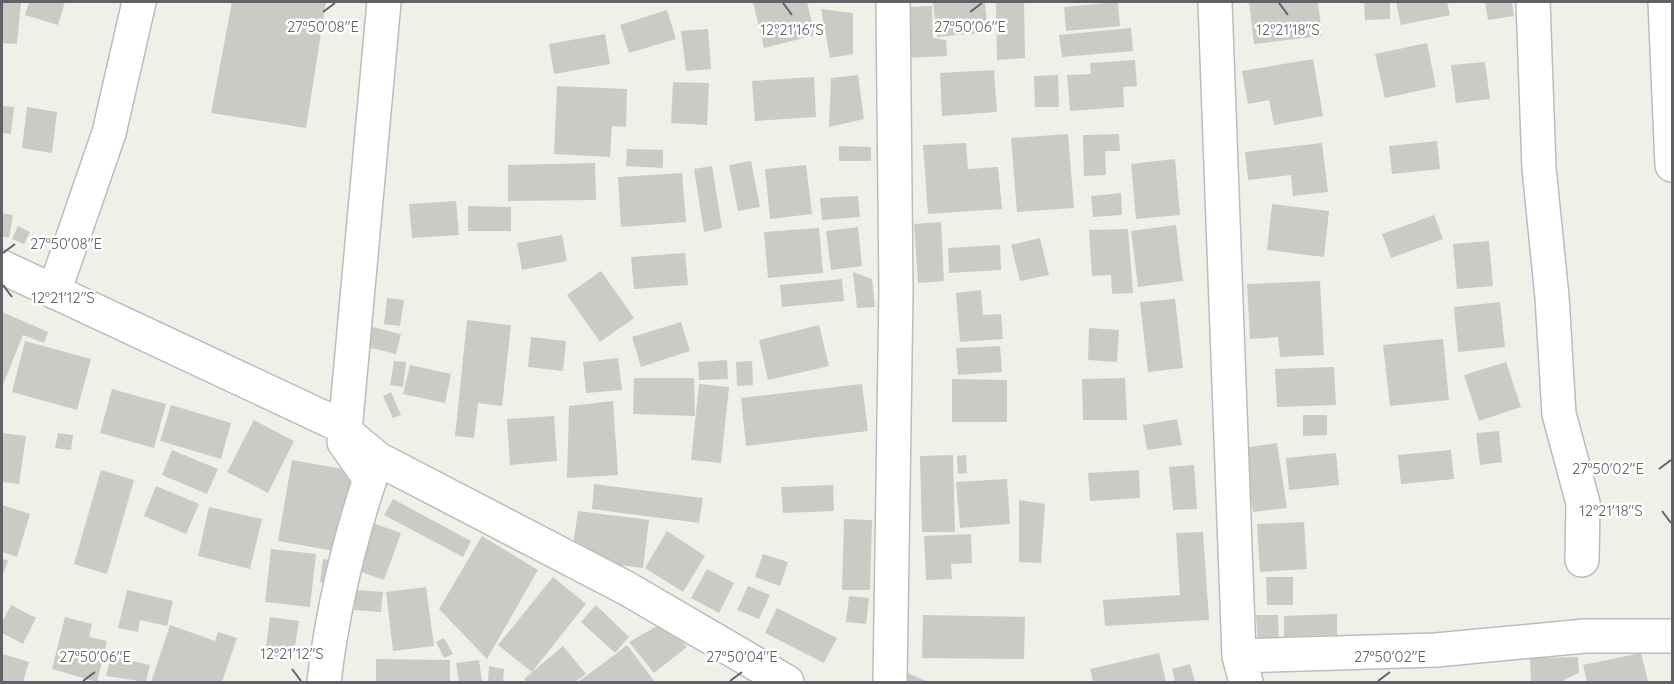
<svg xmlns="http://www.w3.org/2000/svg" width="1674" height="684" font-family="Quicksand,sans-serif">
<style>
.building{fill:#cccac5}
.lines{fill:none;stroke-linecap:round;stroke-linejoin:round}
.street-casing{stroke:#babcc0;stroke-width:36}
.street{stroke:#fff;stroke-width:33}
.ticks{fill:none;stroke:#606267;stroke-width:2}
.ticks-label{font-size:15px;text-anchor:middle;fill:#606267;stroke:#fff;stroke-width:5;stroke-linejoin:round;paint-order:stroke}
</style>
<rect width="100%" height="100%" fill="#f0f0e8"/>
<path class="building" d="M2,2H21L17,44L2,43Z
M29,2H65L58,25L25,15Z
M232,2H326L306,128L211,113Z
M753,2H807L815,35L764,48Z
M933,2H985L988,32L937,37Z
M996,2H1024L1025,58L997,60Z
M1118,2L1120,26L1066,31L1064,7Z
M1249,2H1318L1322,36L1254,44Z
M1364,2H1390V19L1365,20Z
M1396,2H1447L1450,15L1401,25Z
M1485,2H1512L1514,16L1488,20Z
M932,6L933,38L946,40L947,56L905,58L903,7Z
M821,9L853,13V54L830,58Z
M667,10L676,39L629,53L620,25Z
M1131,28L1133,51L1062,57L1059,35Z
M708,29L711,69L686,71L681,31Z
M605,34L610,64L554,74L549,44Z
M1427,43L1436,87L1385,98L1375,54Z
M1313,59L1323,116L1274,125L1269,100L1248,104L1242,71Z
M1135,60L1137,86L1123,87L1124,107L1070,111L1067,75L1091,74L1090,63Z
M1485,62L1490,99L1456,103L1451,65Z
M994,70L997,112L942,116L940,73Z
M858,75L864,119L829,127L831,78Z
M1058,75L1059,107H1035L1034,76Z
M814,77L816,117L755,121L752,81Z
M673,82L709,83L707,125L671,123Z
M557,86L627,89L626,127L612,126L610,157L554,154Z
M2,106L14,107L11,134L2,133Z
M27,107L57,112L52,153L22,148Z
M1068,134L1074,208L1017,212L1011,138Z
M1119,134L1120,151H1105L1106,175L1084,176L1083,135Z
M1437,141L1440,169L1392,174L1389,146Z
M966,143L968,169L998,167L1002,209L928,214L923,145Z
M1322,143L1328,192L1293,196L1291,175L1248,180L1245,152Z
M839,146L871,147V161H839Z
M627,149L663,150V168L626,166Z
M1175,159L1180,215L1136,219L1131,164Z
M751,161L760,207L738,211L729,165Z
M595,163L596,200L508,201V165Z
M806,165L812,214L770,219L765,169Z
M712,166L722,228L704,232L694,169Z
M682,173L686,222L621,227L618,177Z
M1121,193L1122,215L1093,217L1091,196Z
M858,196L860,217L822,220L820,198Z
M456,201L459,235L412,238L409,204Z
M1272,204L1329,211L1324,257L1267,250Z
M468,206L511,207V231H468Z
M2,213L13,215L9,238L2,236Z
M1434,215L1443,239L1391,258L1382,234Z
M941,222L944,281L918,283L914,224Z
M1176,225L1183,281L1138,287L1131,231Z
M18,226L30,232L24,244L12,239Z
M858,227L862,266L831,270L826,231Z
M819,228L823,273L768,278L764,232Z
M1128,229L1133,293L1112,294L1111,275L1092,276L1089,230Z
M562,235L567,261L522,270L517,243Z
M1040,238L1049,275L1020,281L1011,245Z
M1489,241L1493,286L1457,289L1453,244Z
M1000,245L1001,270L949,273L948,248Z
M685,253L688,285L634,289L631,257Z
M601,271L634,318L600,342L567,295Z
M853,272L872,279L875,307L857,308Z
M842,279L844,301L782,307L780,285Z
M1320,281L1324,355L1280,357L1278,337L1250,339L1247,284Z
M981,290L983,315L1001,314L1003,339L960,342L956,293Z
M387,298L404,300L400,326L384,324Z
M1175,299L1183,368L1148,372L1140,302Z
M1500,302L1505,347L1458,352L1454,307Z
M2,312L48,332L44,343L23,335L2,387Z
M467,320L511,325L502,406L478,403L474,438L455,436Z
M681,322L690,351L641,367L632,337Z
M819,325L829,366L768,380L759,340Z
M372,327L401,334L396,354L367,347Z
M1089,328L1119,330L1117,362L1088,360Z
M531,337L566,341L563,371L528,367Z
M1443,339L1449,400L1390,406L1383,345Z
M25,341L91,359L77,410L12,392Z
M1000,346L1002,372L958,375L956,348Z
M618,358L622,390L586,393L583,362Z
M727,360L728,379L699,380L698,362Z
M394,361L406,362L403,387L390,385Z
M752,361L753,385L737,386L736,362Z
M1506,362L1521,407L1479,421L1464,375Z
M410,365L451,374L445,403L403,394Z
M1334,367L1336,405L1277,407L1275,369Z
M634,378H694L695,416L633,414Z
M1125,378L1127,420H1083L1082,379Z
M952,379L1007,380V422H952Z
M699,384L729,387L721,463L691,460Z
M862,384L868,431L746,446L741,398Z
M112,389L166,404L154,448L100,433Z
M391,392L401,415L393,418L383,396Z
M613,401L618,475L567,478L569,406Z
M171,405L231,423L221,459L160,441Z
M1303,415H1327V435L1303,436Z
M554,416L557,461L510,465L507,419Z
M1177,419L1182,445L1147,450L1143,425Z
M254,420L294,441L268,493L227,472Z
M1499,431L1502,462L1480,465L1476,433Z
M2,433L26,436L19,484L2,482Z
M58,433L73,435L71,450L55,448Z
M1277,443L1287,508L1253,512L1243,448Z
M172,450L218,469L207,494L162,475Z
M1451,450L1454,479L1401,484L1398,455Z
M1336,453L1339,485L1289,490L1286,458Z
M953,455L955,532H922L920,456Z
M966,455L967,473L958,474L957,456Z
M292,460L354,471L340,552L278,541Z
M1194,465L1197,509L1173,510L1169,467Z
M101,470L134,480L107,574L74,564Z
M1139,470L1140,498L1090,501L1088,473Z
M1007,479L1010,524L960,528L956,482Z
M594,484L703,498L699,523L592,509Z
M833,485L834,511L783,513L781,487Z
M156,486L199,504L186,534L144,516Z
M393,499L471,541L463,557L384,515Z
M1019,500L1045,504L1041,563L1019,562Z
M2,505L30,514L17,557L2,552Z
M209,507L262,519L250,569L198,556Z
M578,511L649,520L643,568L571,559Z
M844,519L872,520L870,590H842Z
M367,521L401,533L384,580L350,568Z
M1304,522L1307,569L1260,572L1257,524Z
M667,531L705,556L683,592L645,568Z
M1203,532L1209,620L1105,626L1103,600L1180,595L1176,533Z
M971,534L972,563L951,564L952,579L926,580L924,536Z
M482,536L538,570L487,659L439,609Z
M271,549L316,554L310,607L265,602Z
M763,554L788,562L780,586L755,577Z
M2,558L8,561L2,577Z
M323,559L337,561L334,584L320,582Z
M707,569L734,583L719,613L691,598Z
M553,577L586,604L532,672L498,645Z
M1266,577H1293V605H1267Z
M748,586L770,595L759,619L737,610Z
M426,587L434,646L393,651L386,592Z
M127,590L173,601L167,626L140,620L138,632L118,628Z
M356,590L383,592L381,612L354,610Z
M849,596L869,598L866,624L846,622Z
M11,605L36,618L23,644L2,633V622Z
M596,605L629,637L615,653L581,622Z
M777,608L837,638L824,663L765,633Z
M1337,614V635L1284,637V616Z
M923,615L1025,617L1024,659L922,658Z
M1256,615H1278L1279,645L1258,646Z
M65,617L92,624L89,637L107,641L97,682L52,669Z
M270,617L299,621L293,659L265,655Z
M666,621L687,647L654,673L629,642Z
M170,625L215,641L218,632L237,638L222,682H151Z
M444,638L453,654L444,658L436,642Z
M627,645L655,682H578L617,653Z
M563,646L586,674L575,682H527L524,679Z
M1159,653L1166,682H1093L1090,669Z
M1641,653L1648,681L1587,682L1583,665Z
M2,654L29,662L23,682H2Z
M111,656L150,665L146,682L106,676Z
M1578,657L1579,673L1564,680V682H1531L1530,658Z
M376,659L450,660V682H376Z
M479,660L482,682H459L456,663Z
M1190,664L1195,682H1175L1172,669Z
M489,666L504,669L503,682H488Z
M907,673L929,682H903Z"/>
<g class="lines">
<g class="street-casing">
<path id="street" d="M1215,2L1239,656L1246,682
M1533,2L1539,168L1552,297L1559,414L1583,503L1582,560
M1665,2L1672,165
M2,267L335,423L378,459L626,588L787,682
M54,292L109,133L139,2
M1239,656L1436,650L1585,636H1672
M324,682C332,613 348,545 370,479L344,442L384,2
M890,682L896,291L893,2"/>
</g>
<use href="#street" class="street"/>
</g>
<path class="ticks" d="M783,3L792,15M1279,3L1288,15M323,12L335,3M970,12L982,3M3,253L15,244M3,285L12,297M1659,469L1671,460M1662,511L1671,523M292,669L301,681M83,681L95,672M730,681L742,672M1378,681L1390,672"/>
<g class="ticks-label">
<text x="323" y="32">27°50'08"E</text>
<text x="970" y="32">27°50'06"E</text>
<text x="792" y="35">12°21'16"S</text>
<text x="1288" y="35">12°21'18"S</text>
<text x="66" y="249">27°50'08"E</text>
<text x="63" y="303">12°21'12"S</text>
<text x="1608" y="474">27°50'02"E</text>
<text x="1611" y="516">12°21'18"S</text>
<text x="292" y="659">12°21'12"S</text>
<text x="95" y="662">27°50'06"E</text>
<text x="742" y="662">27°50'04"E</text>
<text x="1390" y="662">27°50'02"E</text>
</g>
<rect width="1674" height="684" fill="none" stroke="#606267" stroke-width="6"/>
</svg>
